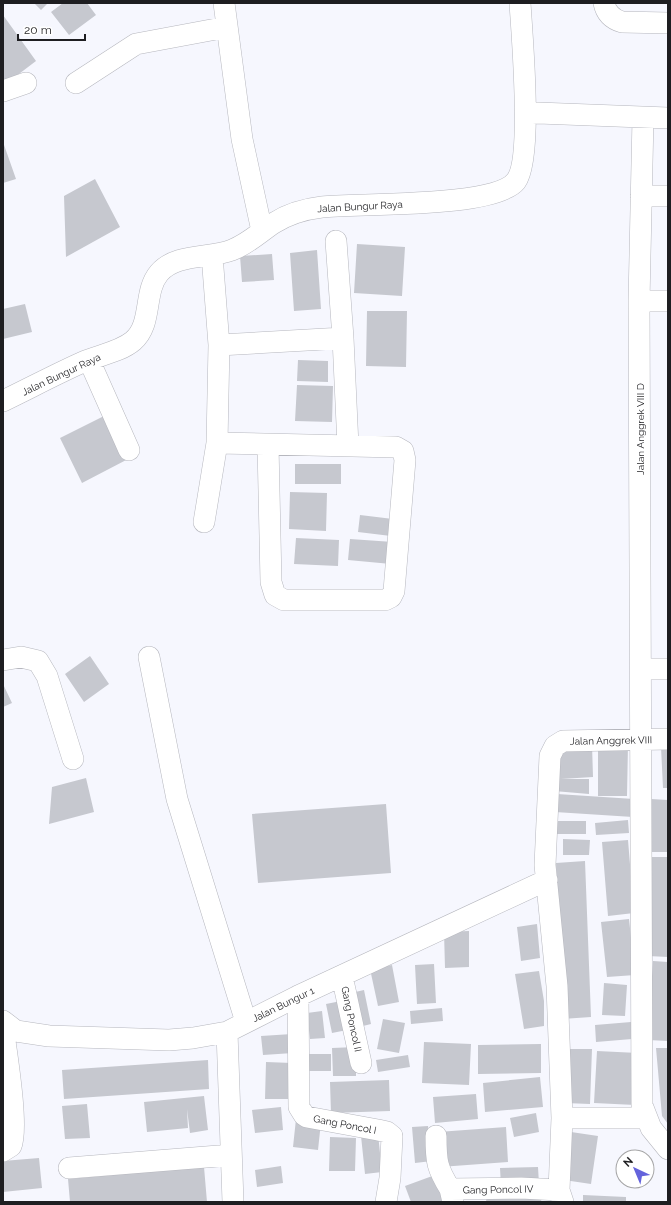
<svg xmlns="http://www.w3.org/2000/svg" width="671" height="1205" font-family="Raleway,sans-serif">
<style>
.building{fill:#c6c8cf}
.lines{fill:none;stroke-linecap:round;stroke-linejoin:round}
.minor-casing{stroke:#b6b7be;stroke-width:22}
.minor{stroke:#fff;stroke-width:21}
.labels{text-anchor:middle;stroke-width:4;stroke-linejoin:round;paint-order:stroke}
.street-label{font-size:10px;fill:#1e1e21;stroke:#fff}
</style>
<rect width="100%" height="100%" fill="#f6f7fe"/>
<path class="building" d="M34,3H48L41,10Z
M63,3H87L96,15L69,35L51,12Z
M3,15L36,61L3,86Z
M3,142L16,179L3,183Z
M95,179L120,227L66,257L64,196Z
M357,244L405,247L402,296L354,293Z
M317,250L321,309L294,311L290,253Z
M272,254L274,280L242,282L240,256Z
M25,304L32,332L3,339V309Z
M367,311H407L406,367L366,366Z
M298,360L328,361V382L297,381Z
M297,385L333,386L332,422L295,421Z
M108,414L130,458L82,483L60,438Z
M295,464H341V484H295Z
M290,492L327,493L326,531L289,529Z
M360,515L393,519L391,536L358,532Z
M296,538L339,540L338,566L294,564Z
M350,539L393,542L391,564L348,560Z
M90,656L109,684L84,702L65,674Z
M3,684L12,703L3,707Z
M592,744L593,777L561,779H589V794L554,791L556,746Z
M598,744H628L627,796H598Z
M661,747H668V788H663Z
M86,778L94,812L49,824L52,787Z
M557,794L634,799L633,817L555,812Z
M651,799L668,800V852H650Z
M386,804L391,873L258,883L252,814Z
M628,820L629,833L596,835L595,823Z
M554,821H586V834H555Z
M563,839L590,840L589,855H563Z
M628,840L634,913L608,916L602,842Z
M651,857H668V957L648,956Z
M585,861L591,1017L562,1019L556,863Z
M629,919L635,975L607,977L601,922Z
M537,924L540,958L521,961L517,927Z
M469,931V967L445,968L444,932Z
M653,961L668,962V1041L648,1040Z
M434,964L436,1003L417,1004L415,965Z
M392,965L399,1002L378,1006L370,969Z
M539,971L544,1001V1026L524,1029L515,974Z
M604,983L627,985L625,1016L602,1015Z
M364,990L371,1024L359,1027L351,993Z
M346,1000L352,1029L332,1033L326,1004Z
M442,1008L443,1021L411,1024L410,1011Z
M322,1011L325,1038L310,1039L307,1013Z
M383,1019L405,1023L399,1053L377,1049Z
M631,1022L632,1039L596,1042L595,1025Z
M292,1034L293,1053L263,1055L261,1036Z
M424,1042L471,1044L469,1085L422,1083Z
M541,1044V1073L478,1074V1045Z
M356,1047V1076H333L332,1048Z
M656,1048H668V1124L662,1116Z
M567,1049H592L590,1104L565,1103Z
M597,1051L638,1053L635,1105L594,1103Z
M303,1054H331V1071H303Z
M408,1055L410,1067L378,1072L376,1060Z
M208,1060L209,1089L64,1099L62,1070Z
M266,1062L292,1063L291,1099H265Z
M540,1077L543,1107L485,1112L483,1083Z
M389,1080L390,1111L331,1113L330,1082Z
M476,1094L478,1119L435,1123L433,1097Z
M204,1096L208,1130L190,1133L187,1109L188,1128L147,1132L144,1102Z
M87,1104L90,1138L65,1139L62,1106Z
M281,1107L283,1130L255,1133L252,1110Z
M536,1113L539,1132L514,1137L510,1118Z
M296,1119L321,1122L318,1150L293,1147Z
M428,1126L432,1161L415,1163L412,1127Z
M506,1127L508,1162L440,1167L438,1132Z
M571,1132L598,1136L591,1184L564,1180Z
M378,1134L382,1172L365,1174L361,1136Z
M330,1137L356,1138L355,1171H329Z
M39,1158L42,1188L3,1192V1161Z
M281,1166L283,1183L257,1187L255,1170Z
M204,1167L207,1202H70L68,1179Z
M538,1167L539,1184L501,1186L500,1168Z
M435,1175L444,1200L439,1202H411L405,1186Z
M487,1192L542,1196L541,1202H486Z
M583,1195L626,1197V1202H583Z"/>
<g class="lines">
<g class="minor-casing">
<path id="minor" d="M224,3L242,139L262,231
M604,3C606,13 612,19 622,22L668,23
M76,83L136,44L227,27
M3,91L26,83
M526,114L538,113L668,118
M643,118L639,301L642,1105L651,1128L668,1149
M641,196H668
M336,241L343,338L348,446
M639,301H668
M219,345L343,338
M89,360L129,450
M3,401C30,388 56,374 83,362C99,355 120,352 133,341C153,324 143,292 159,273C176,253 209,259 232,250C248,244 260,232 274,223C288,214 305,209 322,207C359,203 495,208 516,181C533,159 522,35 520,3
M217,443L396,447L403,451L405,460L394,591L391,597L385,600H284L275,595L271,582L268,445
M204,522L217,443L219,345L212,255
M149,657L177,799L246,1022
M3,660L21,657L38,661L47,676L73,759
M642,669H668
M342,976L361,1063
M298,996L299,1107L304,1115L307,1117L378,1130L387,1132L392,1136L390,1178L386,1202
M3,1021L16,1031L49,1036L169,1040L193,1038L227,1032L298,996L547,880
M3,1027C6,1050 19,1128 11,1146L3,1151
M227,1032L233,1202
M562,1118H646
M436,1136C436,1162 437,1168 450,1189
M69,1168L231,1155
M453,1202L450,1189L521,1188L559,1190
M563,1202L559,1190L562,1118L557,986L545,865L550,756L555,746L563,741L668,739"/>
</g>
<use href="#minor" class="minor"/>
</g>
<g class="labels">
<g class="street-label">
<text transform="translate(360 206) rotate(-3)" y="4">Jalan Bungur Raya</text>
<text transform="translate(61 374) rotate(-25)" y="4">Jalan Bungur Raya</text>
<text transform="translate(640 429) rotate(-90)" y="4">Jalan Anggrek VIII D</text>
<text transform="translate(611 740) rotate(-1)" y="4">Jalan Anggrek VIII</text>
<text transform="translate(283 1004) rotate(-26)" y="4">Jalan Bungur 1</text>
<text transform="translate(352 1019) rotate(78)" y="4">Gang Poncol II</text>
<text transform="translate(345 1124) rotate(11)" y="4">Gang Poncol I</text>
<text transform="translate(498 1189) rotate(-1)" y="4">Gang Poncol IV</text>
</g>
</g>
<rect width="671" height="1205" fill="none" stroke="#1e1e21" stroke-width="8"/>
<g transform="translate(635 1169) rotate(316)"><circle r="19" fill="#ffffff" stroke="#a5a5a6"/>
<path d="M0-3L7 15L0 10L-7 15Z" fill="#6463dc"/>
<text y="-6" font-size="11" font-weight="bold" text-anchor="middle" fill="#1e1e21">N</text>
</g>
<path d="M18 34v6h67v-6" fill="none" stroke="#1e1e21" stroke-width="2"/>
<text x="24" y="34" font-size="12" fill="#1e1e21" stroke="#ffffff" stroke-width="3" paint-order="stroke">20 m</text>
</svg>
